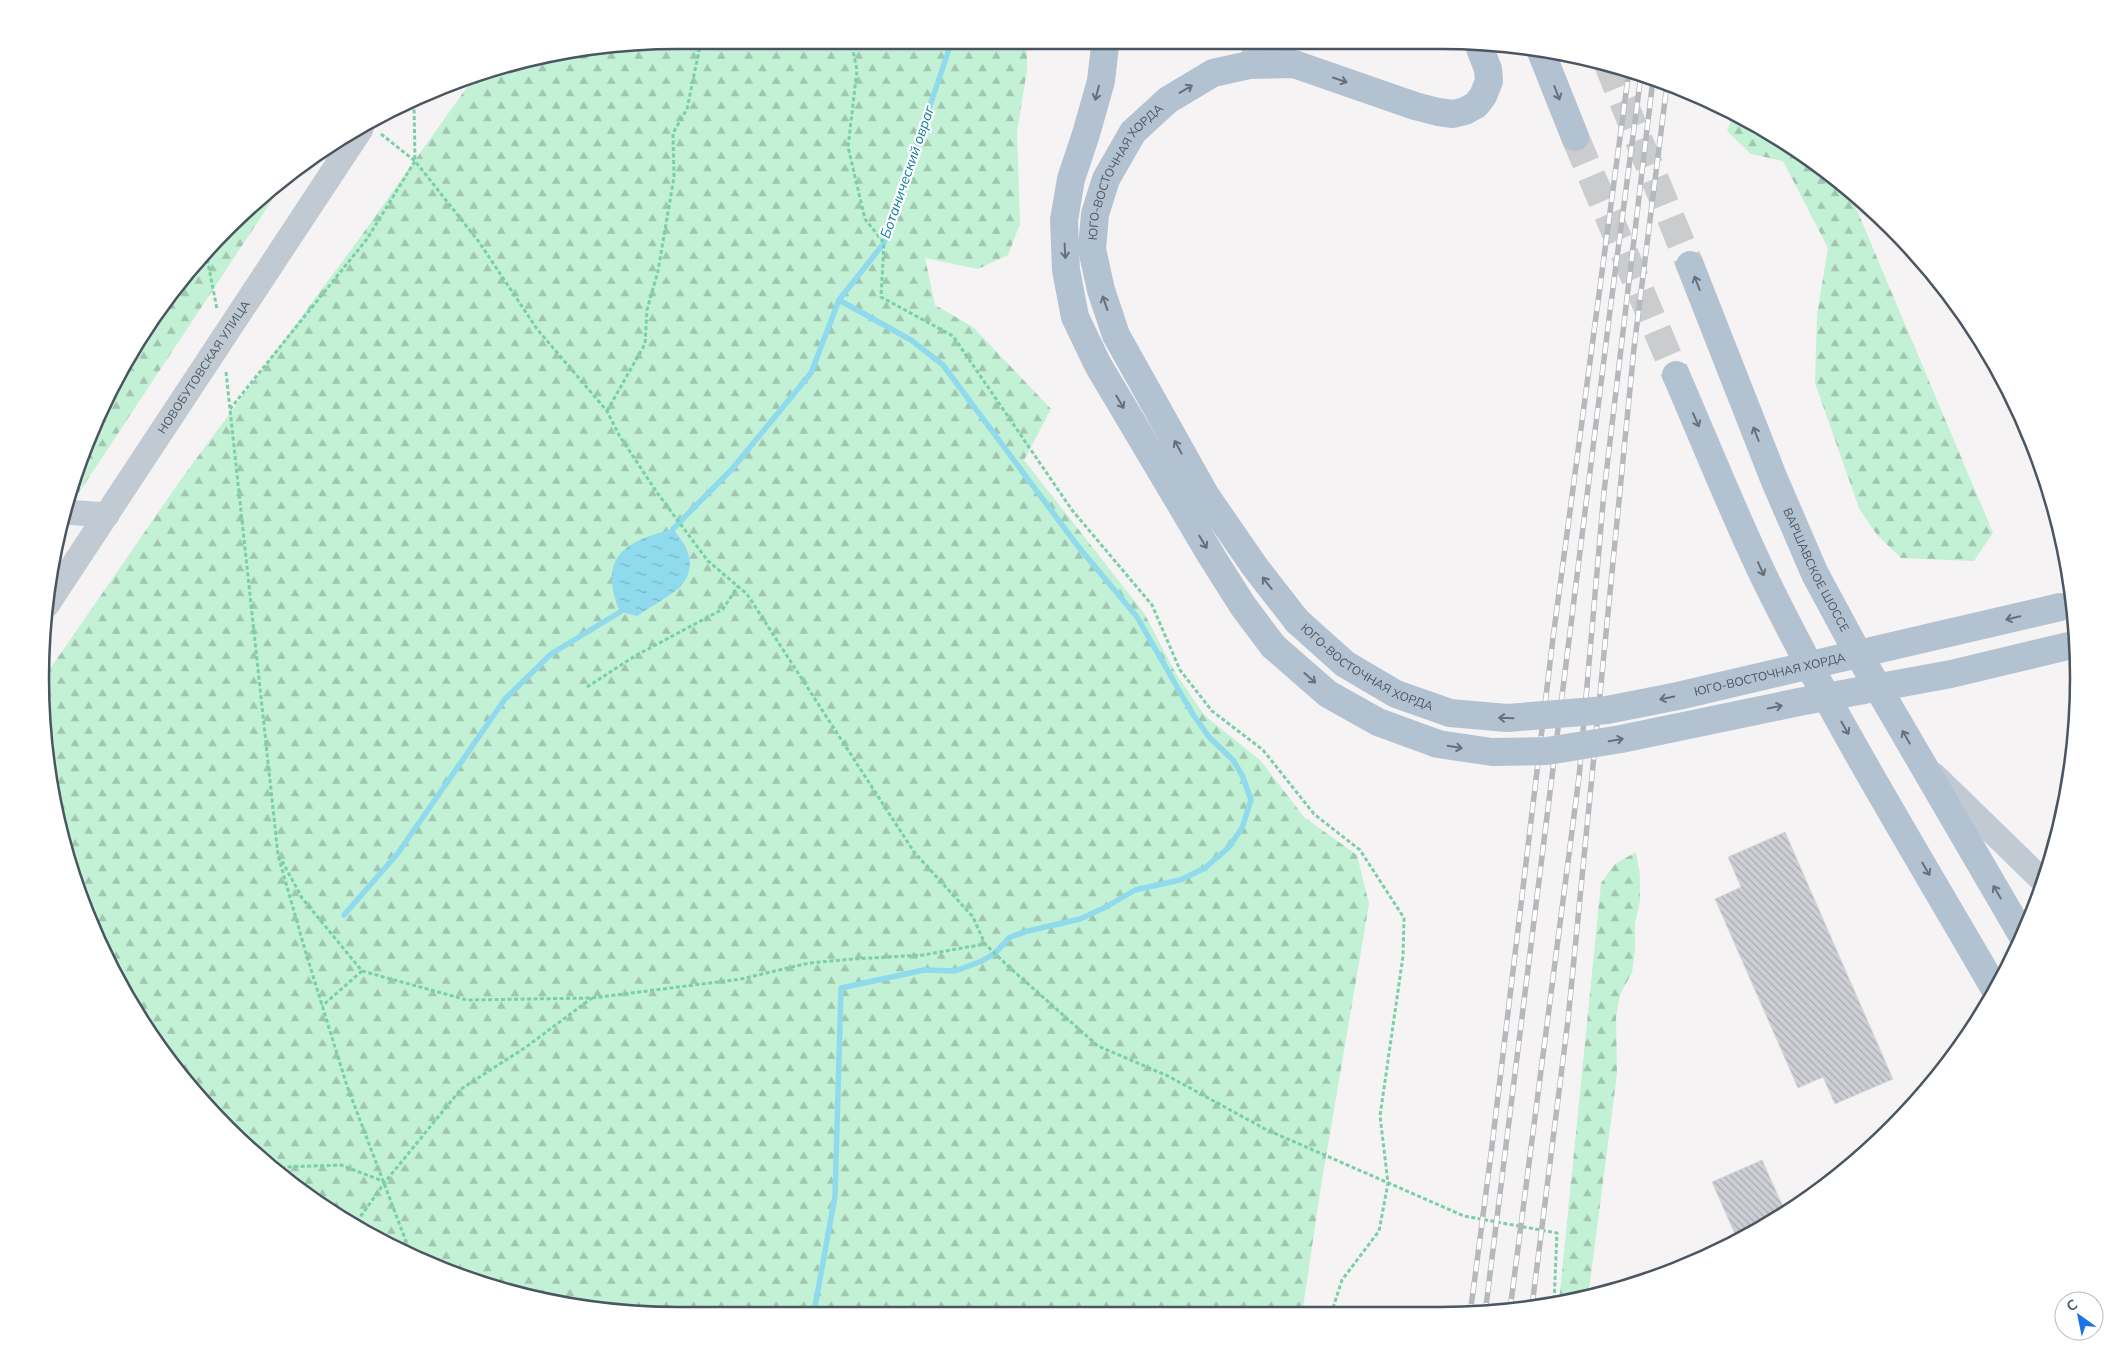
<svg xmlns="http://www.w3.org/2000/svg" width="2119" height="1356" font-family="Mulish,sans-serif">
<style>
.forest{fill:url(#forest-firs)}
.water{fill:url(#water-ripples)}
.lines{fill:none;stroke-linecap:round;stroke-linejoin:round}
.stream{stroke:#90daee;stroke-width:5.5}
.building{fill:url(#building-back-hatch);stroke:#d7d9de}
.major-tunnel{stroke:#caccce;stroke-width:28;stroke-dasharray:28 14;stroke-linecap:butt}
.path{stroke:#7ad0a6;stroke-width:3;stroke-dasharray:4 2.5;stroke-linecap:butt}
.minor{stroke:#c1cad2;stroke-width:25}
.major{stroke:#b3c2d1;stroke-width:28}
.rail-casing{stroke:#b5b8bd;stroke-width:5.5}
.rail{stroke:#fff;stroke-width:4;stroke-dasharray:11;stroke-linecap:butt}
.major-bridge{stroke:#b3c2d1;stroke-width:28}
.oneway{stroke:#64717d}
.labels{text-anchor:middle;stroke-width:4.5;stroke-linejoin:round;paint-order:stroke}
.street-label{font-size:12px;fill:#4a5661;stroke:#fff}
.water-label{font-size:14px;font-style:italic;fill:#0c7c9b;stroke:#fff}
.rim{fill:none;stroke:#4a5661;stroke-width:2.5}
</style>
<defs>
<pattern id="forest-firs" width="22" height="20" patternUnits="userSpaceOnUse" patternTransform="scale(1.25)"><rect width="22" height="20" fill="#c3f1d5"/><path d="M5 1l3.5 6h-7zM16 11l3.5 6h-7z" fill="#a0c6b0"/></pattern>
<pattern id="water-ripples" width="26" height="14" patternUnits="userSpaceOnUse" patternTransform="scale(1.25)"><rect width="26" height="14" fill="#90daee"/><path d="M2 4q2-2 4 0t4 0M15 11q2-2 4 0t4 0" fill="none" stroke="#78b4c4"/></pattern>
<pattern id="building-back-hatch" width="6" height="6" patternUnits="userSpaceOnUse" patternTransform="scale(1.25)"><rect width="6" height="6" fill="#cdcfd5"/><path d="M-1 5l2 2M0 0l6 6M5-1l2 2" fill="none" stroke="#a8abb0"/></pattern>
</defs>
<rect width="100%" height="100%" fill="#f5f3f3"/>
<path class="forest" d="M594,46H1027V70L1017,132L1020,224L1008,255L978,269L925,258L935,305L973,327L1051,409L1024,460L1144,613L1175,672L1204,715L1261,761L1304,817L1357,855L1369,904L1321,1186L1302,1314L595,1311L434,1267L359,1230L258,1158L147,1032L89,922L62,843L41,682L182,478L359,239L477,73Z
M1734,113L1848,189L1993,533L1974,561L1901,558L1877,535L1859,508L1815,383L1817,315L1828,248L1783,161L1751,154L1727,131Z
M290,173L78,494L69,491L74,473L125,359L172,289L257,199Z
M1636,852L1640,876V901L1635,923V948L1632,973L1620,994L1616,1018L1617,1074L1588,1297L1559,1302L1601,883L1615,864Z"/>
<path class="water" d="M673,529C687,546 698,564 682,585C678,591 646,610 637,616L620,612C598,557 623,542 673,529Z"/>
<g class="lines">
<path class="stream" d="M673,529L732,469L811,373L839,300L884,243L950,46
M344,915L398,853L505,699L551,654L620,612
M814,1312L835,1196L841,988L924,970L955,971L982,961L995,953L1010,937L1028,931L1080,919L1106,907L1135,890L1180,880L1205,868L1229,847L1242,828L1251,800L1242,775L1233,760L1209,737L1192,713L1137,617L1077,545L943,365L911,340L839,300"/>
</g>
<path class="building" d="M1785,832L1893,1079L1835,1104L1823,1077L1798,1088L1715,899L1741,887L1728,857Z
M1762,1160L1785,1211L1738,1241L1712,1182Z"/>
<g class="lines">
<path class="major-tunnel" d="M1607,62L1690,265
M1575,137L1676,375"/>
<path class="path" d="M852,46L857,70L848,147L865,219L884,243L881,297L953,336L1072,510L1152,605L1180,670L1212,711L1263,750L1314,814L1360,850L1404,918L1403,956L1380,1116L1388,1183L1379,1231L1342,1280L1331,1314
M381,134L415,161L479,242L537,329L607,411L619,435L658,494L708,561L747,594L914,852L973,917L985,944L1009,967L1098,1046L1168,1076L1265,1129L1464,1216L1557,1233L1554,1303
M206,253L217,309
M226,372L278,855L305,950L347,1086L412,1257
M230,409L367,239L415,161L414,103
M607,411L645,344L647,310L658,271L674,177L673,133L687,109L700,46
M78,492L85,449
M587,687L635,656L723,609L738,586
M282,861L302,898L362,971L322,1006
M362,971L467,1000L592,998L741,979L809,963L853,959L923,955L985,944
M275,1170L287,1167L341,1165L385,1182
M353,1227L385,1182L461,1089L526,1047L592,998"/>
<g class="minor">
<path d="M1253,46L1294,64"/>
<path d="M64,512L107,515"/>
<path id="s1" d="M47,605L361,129"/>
<path d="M1934,775L2045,883"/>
</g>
<g class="major">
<path d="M1105,46L1101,81L1086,134L1071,179L1064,220L1066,270L1075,317L1098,365L1212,557L1243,606L1273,646"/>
<path d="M1540,49L1575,137"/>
<path id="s2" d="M1690,265L1774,479L1815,574L1856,650L2022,935"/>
<path d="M1676,375C1706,444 1734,515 1767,583C1836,723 1918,856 1996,991"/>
<path id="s3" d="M1297,621L1255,567L1206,496L1116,335L1101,290L1092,249L1095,214L1106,179L1133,132L1168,100L1213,73L1249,65L1294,64L1415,106L1438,112L1453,114L1465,111L1476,105L1483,96L1489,81L1488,69L1479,46"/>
</g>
<g class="rail-casing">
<path id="rail" d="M1532,1306L1568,1020L1634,348L1667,84
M1510,1310L1579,777L1604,492L1653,79
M1485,1314L1610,311L1641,75
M1470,1315L1491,1154L1553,638L1629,70"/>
</g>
<use href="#rail" class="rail"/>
<g class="major-bridge">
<path id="s4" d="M1297,621L1345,664L1396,694L1450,713L1507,718L1607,710L1678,696L2060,607"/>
<path d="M1273,646L1328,694L1378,722L1438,744L1492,752L1547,751L1621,739L1799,702L1951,674L2068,646"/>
</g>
</g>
<defs><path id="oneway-shaft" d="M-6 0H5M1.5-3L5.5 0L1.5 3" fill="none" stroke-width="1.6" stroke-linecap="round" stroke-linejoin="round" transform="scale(1.25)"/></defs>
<g class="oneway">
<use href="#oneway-shaft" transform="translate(1340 80) rotate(19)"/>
<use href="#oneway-shaft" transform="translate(1186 89) rotate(-31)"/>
<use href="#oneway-shaft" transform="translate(1097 93) rotate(105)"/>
<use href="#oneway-shaft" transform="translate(1557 93) rotate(69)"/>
<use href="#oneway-shaft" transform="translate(1065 251) rotate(87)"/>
<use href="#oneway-shaft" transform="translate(1697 283) rotate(-111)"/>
<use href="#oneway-shaft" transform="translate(1105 303) rotate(-109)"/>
<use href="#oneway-shaft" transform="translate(1120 402) rotate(59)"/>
<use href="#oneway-shaft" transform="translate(1696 420) rotate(66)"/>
<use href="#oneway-shaft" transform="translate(1756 434) rotate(-111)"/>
<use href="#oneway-shaft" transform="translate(1178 447) rotate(-119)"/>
<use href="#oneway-shaft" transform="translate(1203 542) rotate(59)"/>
<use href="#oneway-shaft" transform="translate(1761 569) rotate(66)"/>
<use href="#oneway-shaft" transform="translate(1267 583) rotate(-128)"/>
<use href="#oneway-shaft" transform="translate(2013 618) rotate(167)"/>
<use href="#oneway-shaft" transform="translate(1310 678) rotate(41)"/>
<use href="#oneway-shaft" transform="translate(1667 698) rotate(169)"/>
<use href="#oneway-shaft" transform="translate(1775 707) rotate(-12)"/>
<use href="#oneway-shaft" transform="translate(1506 718) rotate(-178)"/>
<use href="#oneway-shaft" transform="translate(1845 728) rotate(60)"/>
<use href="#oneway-shaft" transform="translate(1906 737) rotate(-120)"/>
<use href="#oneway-shaft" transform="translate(1616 740) rotate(-10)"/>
<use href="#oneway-shaft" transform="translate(1455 747) rotate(9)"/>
<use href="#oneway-shaft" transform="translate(1926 869) rotate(60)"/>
<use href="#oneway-shaft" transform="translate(1997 892) rotate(-120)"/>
</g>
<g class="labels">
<g class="street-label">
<text dy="4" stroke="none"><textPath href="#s3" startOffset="515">ЮГО-ВОСТОЧНАЯ ХОРДА</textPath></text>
<text dy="4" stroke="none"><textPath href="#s1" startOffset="285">НОВОБУТОВСКАЯ УЛИЦА</textPath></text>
<text dy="4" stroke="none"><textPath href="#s2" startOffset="330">ВАРШАВСКОЕ ШОССЕ</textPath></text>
<text dy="4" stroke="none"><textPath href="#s4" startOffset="85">ЮГО-ВОСТОЧНАЯ ХОРДА</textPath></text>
<text dy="4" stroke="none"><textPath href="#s4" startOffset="505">ЮГО-ВОСТОЧНАЯ ХОРДА</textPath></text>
</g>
<g class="water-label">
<text transform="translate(907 172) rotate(-71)" y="5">Ботанический овраг</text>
</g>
</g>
<path d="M0 0H2119V1356H0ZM678 49H1441A629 629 0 0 1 2070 678V678A629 629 0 0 1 1441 1307H678A629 629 0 0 1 49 678V678A629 629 0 0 1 678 49Z" fill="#fff" fill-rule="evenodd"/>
<path class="rim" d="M678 49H1441A629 629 0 0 1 2070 678V678A629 629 0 0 1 1441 1307H678A629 629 0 0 1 49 678V678A629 629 0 0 1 678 49Z"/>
<g transform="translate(2079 1316) rotate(327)"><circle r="24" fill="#ffffff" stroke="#b7bbc0"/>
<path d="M0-4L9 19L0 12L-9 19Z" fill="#1a73e8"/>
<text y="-8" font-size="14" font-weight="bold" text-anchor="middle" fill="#4a5661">С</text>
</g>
</svg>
